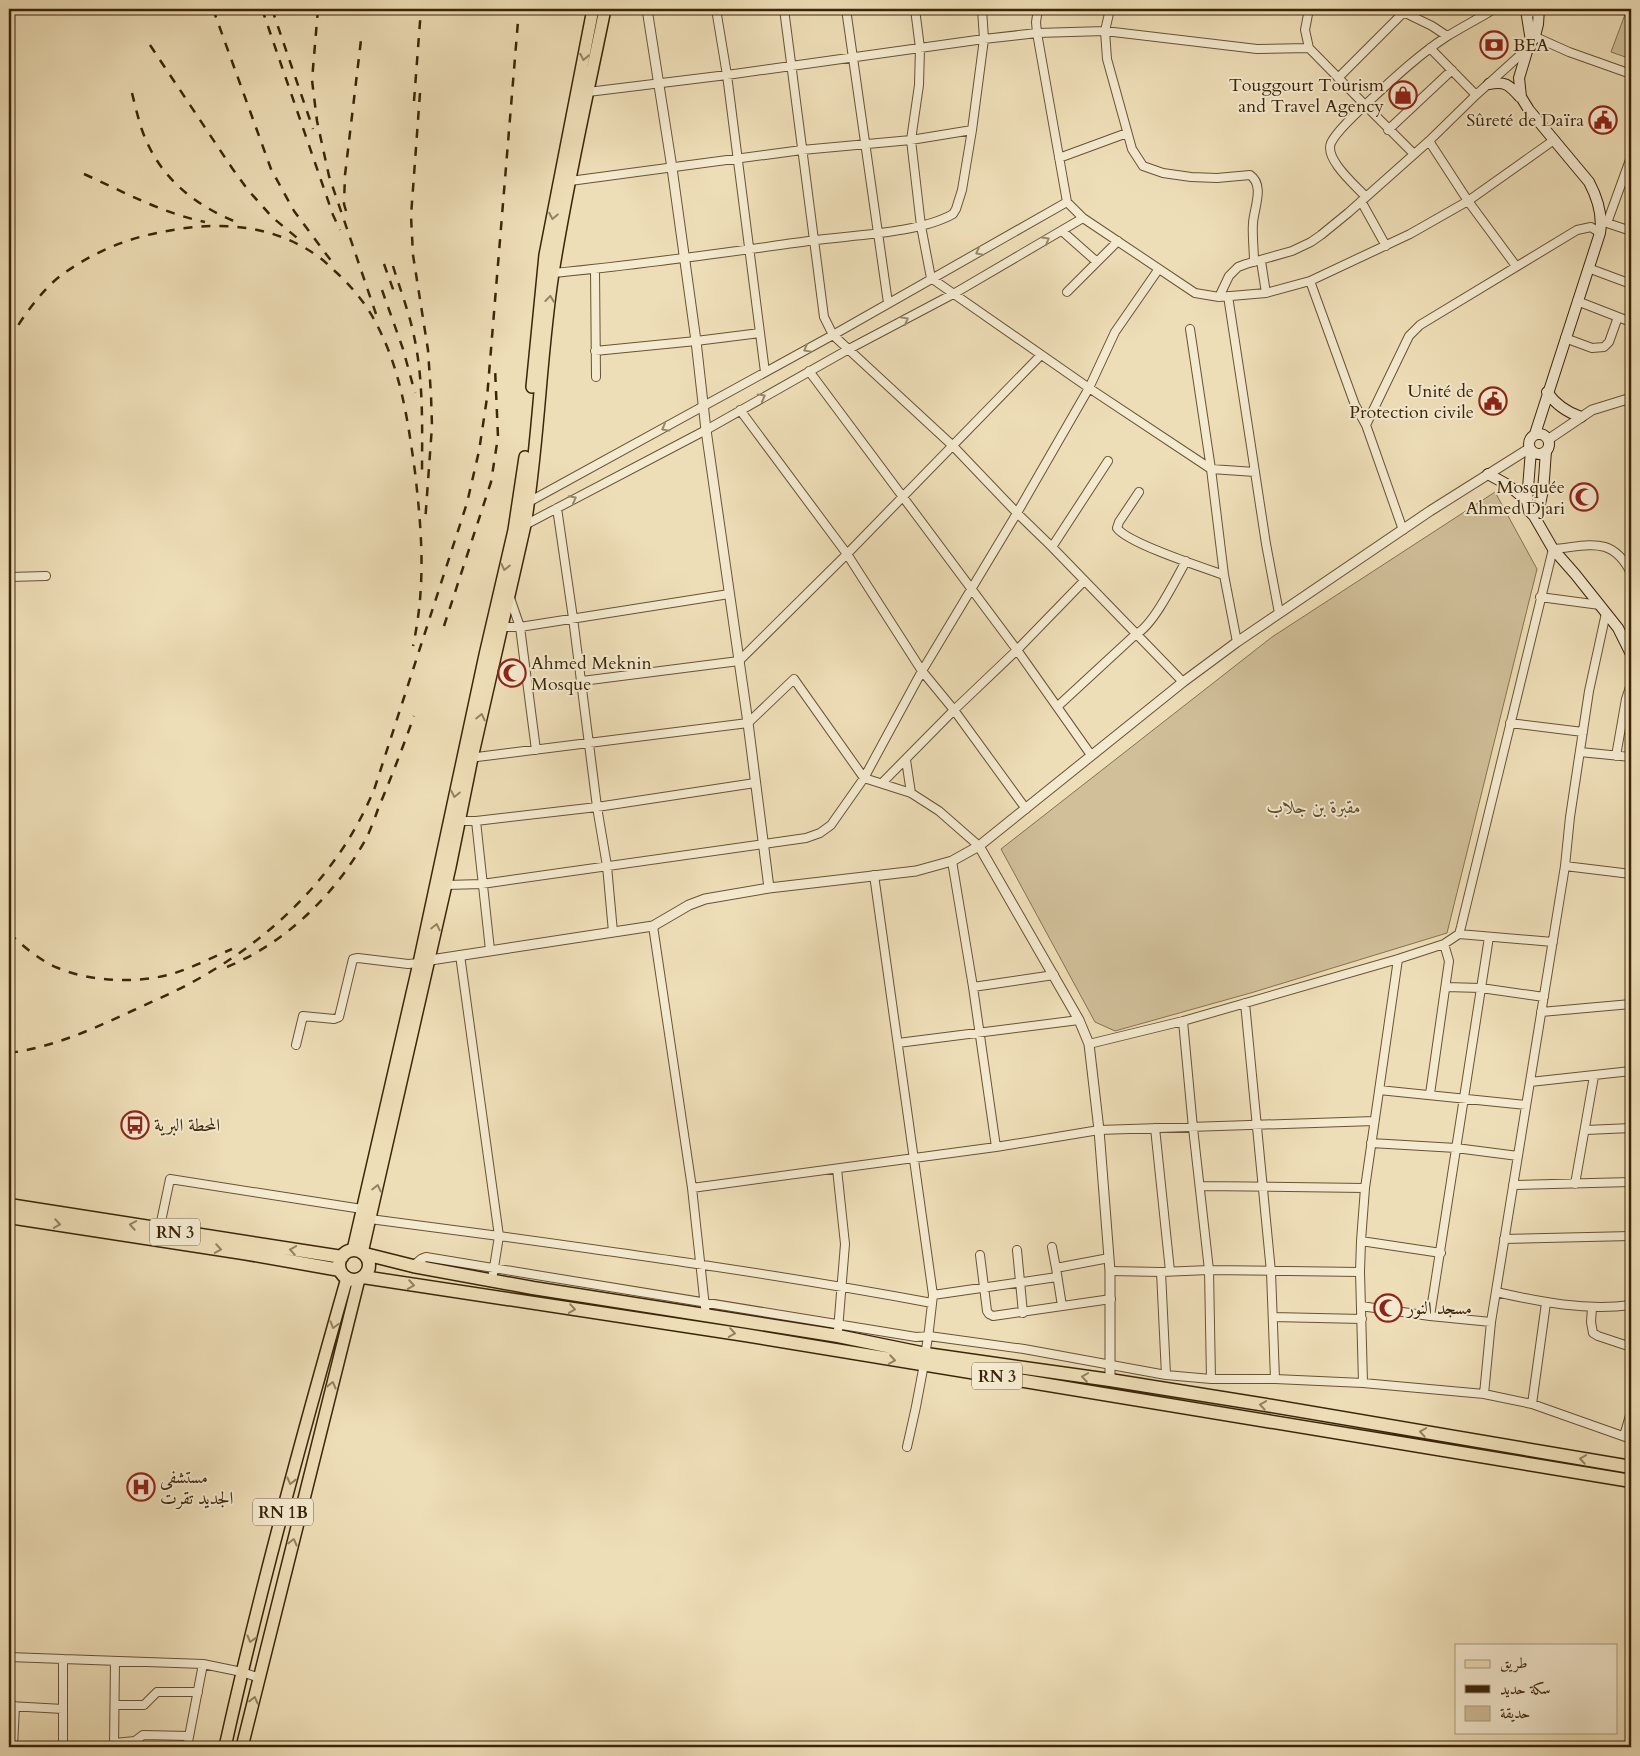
<svg xmlns="http://www.w3.org/2000/svg" width="1640" height="1756" font-family="Cardo,Amiri,serif">
<style>
.green{fill:#d0bf99;stroke:#867251}
.lines{fill:none;stroke-linecap:round;stroke-linejoin:round}
.minor-casing{stroke:#685334;stroke-width:10}
.tertiary-casing{stroke:#685334;stroke-width:11}
.secondary-casing{stroke:#3b2509;stroke-width:12}
.primary-casing{stroke:#3b2509;stroke-width:14}
.trunk-casing{stroke:#3b2509;stroke-width:15}
.minor{stroke:#f4ead0;stroke-width:8}
.tertiary{stroke:#f4ead0;stroke-width:9}
.secondary{stroke:#f4ead0;stroke-width:10}
.primary{stroke:#eedeb7;stroke-width:11}
.trunk{stroke:#eedeb7;stroke-width:12}
.rail{stroke:#3b2509;stroke-width:2.5;stroke-dasharray:9 9;stroke-linecap:butt}
.oneway{stroke:#948260}
.oneway2{stroke:#98886c}
.labels{text-anchor:middle;stroke-width:4;stroke-linejoin:round;paint-order:stroke}
.shield{fill:#f4ead0;stroke:#726045;stroke-width:1}
.shield-label{font-size:16px;font-weight:bold;fill:#3b2509}
.poi-label{font-size:18px;fill:#3b2509;stroke:#f4ead0;text-anchor:start}
.park-label{font-size:18px;font-style:italic;fill:#604c2d;stroke:#f4ead0}
</style>
<rect width="100%" height="100%" fill="#eedeb7"/>
<filter id="stains"><feTurbulence type="fractalNoise" baseFrequency=".004" numOctaves="4"/><feColorMatrix values="0 0 0 0 .2 0 0 0 0 .09 0 0 0 0 .02 0 0 0 .5 -.17"/></filter>
<radialGradient id="worn" r=".72"><stop offset=".6" stop-color="#630" stop-opacity="0"/><stop offset="1" stop-color="#630" stop-opacity=".3"/></radialGradient>
<path class="green" d="M1627,9H1631V59L1611,52Z
M1495,492L1537,569L1447,933L1254,992L1115,1031L1095,1022L1001,849L1272,637Z"/>
<g class="lines">
<g class="minor-casing">
<path id="minor" d="M716,9L727,75L765,372
M784,9L824,317L833,335L953,446L1017,513L1052,547L1183,682
M846,9L888,303
M915,9L920,48L919,85L911,140L921,226L931,278L1089,388L1211,469L1224,575L1237,642
M1038,9L1036,22L1037,33L1067,202L1083,218L1195,293L1219,297L1266,293L1310,281L1410,234L1468,201L1554,140
M1110,9L1105,31L1107,59L1132,149L1143,166L1163,173L1191,177L1217,178L1250,175C1265,185 1254,208 1253,223C1252,235 1254,249 1254,262
M1397,9L1432,26L1447,36
M1531,35L1569,52L1631,74
M1309,48L1305,30L1309,9
M1430,48L1476,95
M1338,78L1404,12
M588,92L727,75L984,39L1037,33L1105,31L1257,49L1309,48L1365,105C1391,81 1417,56 1446,37C1462,27 1478,19 1494,9
M1388,130L1452,70
M1429,141L1468,201L1516,266
M1059,158L1127,133
M570,181L802,150L911,140L972,130
M1366,197C1356,186 1324,159 1331,143C1337,130 1355,115 1365,105L1413,153
M1361,201L1386,246
M1602,221L1607,223L1631,157
M1607,223L1631,231
M1062,231L1097,262L1118,241
M1261,261L1266,293
M1588,268L1631,284
M595,270L596,377
M553,273C641,265 728,252 816,240C854,235 920,233 953,214L956,209L962,190L972,130L984,39L982,9
M1310,281L1355,405L1366,425
M1067,292L1097,262
M1228,296L1266,544L1279,613
M1219,297L1229,276L1238,267L1246,264L1292,251L1311,242L1321,235L1348,213L1429,141L1476,95L1528,48
M1577,301L1631,322
M1190,329L1211,469L1255,472
M1565,338L1592,348L1604,347L1609,342L1618,317
M595,351L696,341L760,333
M809,371L1017,650L1091,755
M740,410L847,554L922,671L954,710L1026,809
M1139,492L1119,522L1117,528C1127,543 1204,568 1224,575
M525,504L833,335L1067,202
M557,508L573,618L597,807L607,866L613,932
M523,526L706,430L849,349L955,293L1083,218
M1403,530L1366,425L1409,336L1420,325L1577,230L1591,227L1600,233
M1052,547L1108,461
M9,577L46,576
M509,595L520,627L536,750
M1540,597L1600,605
M502,627H520L729,594
M582,681L739,661L847,554L1041,355
M1058,706L1136,634C1153,626 1176,579 1186,561
M1510,723L1583,732
M1580,752L1631,757
M1616,756L1626,699L1631,684
M469,758L748,723L794,679L864,778L911,793L939,811L979,846
M906,760L911,793
M882,783L954,710L1017,650L1084,581
M459,821H476L597,807L755,783
M476,821L490,950
M952,861L973,987L996,1147
M1565,866L1631,874
M874,875L933,1295C928,1347 919,1397 907,1447
M446,885L482,884L806,838L820,833L831,825L864,778L922,671L1017,513L1089,388L1115,332L1158,270
M653,926L692,1188L706,1316
M1459,934L1553,942
M460,955L499,1236C644,1256 788,1276 932,1303
M973,987L1054,975
M1446,987L1481,988L1544,997
M1245,1003L1271,1272L1275,1379
M1541,1012L1631,1004
M1183,1021L1193,1128L1209,1270L1211,1379
M898,1043L1079,1020
M1089,1044L1183,1021L1398,959L1444,944L1459,934L1461,927L1553,549C1589,546 1612,535 1631,573
M296,1045L303,1016L334,1019L339,1017L353,959L358,958L408,964L419,963
M1530,1082L1631,1071
M1379,1090L1526,1105
M1430,1094L1449,961L1444,944
M1155,1128L1170,1271
M1586,1130L1631,1128
M1371,1143L1456,1148L1518,1156
M837,1169L845,1244L838,1330
M1575,1184L1594,1076
M1513,1185L1631,1182
M1200,1186L1365,1188
M692,1188L996,1147L1099,1130L1374,1121
M370,1219L499,1236L492,1280
M159,1231L170,1179L362,1209
M1504,1239L1631,1236
M1361,1241L1441,1253
M1052,1247L1056,1268
M1017,1250L1023,1313
M980,1255L987,1311L989,1314L993,1316L1111,1299
M413,1266L421,1259L426,1257L916,1337L929,1336L1024,1349L1166,1375L1211,1379H1275L1363,1383L1484,1394L1532,1404L1631,1439
M1110,1271L1161,1272L1209,1270L1360,1272
M1161,1272L1166,1375
M1496,1292C1541,1302 1585,1311 1631,1305
M933,1295L1057,1277
M1062,1306L1056,1268L1109,1258
M1361,1306L1430,1316L1491,1322
M1592,1308L1591,1322L1593,1333L1598,1336L1631,1347
M1430,1316L1489,937
M1273,1317L1362,1319
M1363,1383L1360,1272L1361,1241L1365,1188L1398,959
M1484,1394L1491,1322L1565,866L1570,817L1589,691L1606,613
M1532,1404L1546,1303
M1624,1436L1631,1412
M9,1657L63,1659
M115,1705H144L157,1692H198
M9,1706L63,1709
M114,1743L135,1741L143,1735L189,1736
M13,1747L15,1706
M63,1747V1659L203,1664L242,1672L260,1678
M114,1747L115,1661
M187,1747L203,1664"/>
</g>
<g class="tertiary-casing">
<path id="tertiary" d="M647,9L672,168L696,341L706,430L748,723L769,888
M1549,439L1592,410L1631,398
M979,846L1079,1020L1089,1044L1099,1130L1110,1271V1380
M424,961L653,926L689,905L705,899L769,888L916,871L952,861L979,846L1183,682L1237,642L1430,511L1530,448"/>
</g>
<g class="secondary-casing">
<path id="secondary" d="M1526,10L1531,41
M1489,84C1506,81 1509,85 1520,97
M1547,392C1556,405 1566,412 1581,417
M1529 444a10 10 0 1 1 20 0a10 10 0 1 1-20 0Z
M1535,434L1600,233C1603,215 1598,199 1589,182L1529,110L1521,97L1519,78L1528,48L1535,36L1538,24L1539,9
M1531,450L1527,501L1529,511L1534,516L1553,549L1575,574L1618,628L1631,654
M1488,474L1508,485L1527,501
M1534,516C1545,502 1544,470 1546,452"/>
</g>
<g class="primary-casing">
<path id="primary" d="M1524,9L1534,11L1539,9
M532,387L545,255L593,9
M353,1250L419,963L485,655L514,530L525,457
M362,1253L450,867L472,758L525,525C539,442 540,357 553,273C567,184 587,97 605,9
M225,1747C260,1589 303,1433 347,1278
M242,1747L359,1279"/>
</g>
<g class="trunk-casing">
<path id="trunk" d="M9,1205L342,1257
M9,1217L243,1253L340,1270
M339 1265a15 15 0 1 1 30 0a15 15 0 1 1-30 0Z
M365,1254L413,1266L533,1288L838,1336L926,1354L1110,1380L1266,1405L1631,1467
M363,1277L745,1335L1631,1481"/>
</g>
<use href="#minor" class="minor"/>
<use href="#tertiary" class="tertiary"/>
<use href="#secondary" class="secondary"/>
<use href="#primary" class="primary"/>
<use href="#trunk" class="trunk"/>
<path class="rail" d="M213,9L271,169L294,211L332,262
M262,9L333,215L340,230
M272,9L313,129
M318,9L312,80L317,121L329,176L376,314
M150,45L232,168L248,190L272,217L302,242
M132,93C135,105 138,118 142,130C159,178 195,206 241,224
M420,93L411,216L413,255L428,350L431,395L432,426L425,523
M414,101L421,9
M84,174C124,192 162,213 205,222
M346,211L344,204L345,175L361,40
M384,264L394,292
M393,266C400,289 409,312 414,336C424,382 422,431 422,478
M382,290L403,349L415,393
M9,340C22,318 42,289 63,274C92,253 127,238 162,232C215,221 270,223 316,255C324,260 330,267 337,273C353,288 367,305 377,325C401,371 408,421 415,472C422,533 426,585 413,646
M444,626L491,482L498,437L495,368
M9,933C24,947 39,960 58,968C91,982 135,983 168,975C190,969 211,958 232,949
M227,967C287,942 336,894 367,837C371,828 375,818 378,809C391,778 403,747 414,716
M9,1053C54,1047 93,1029 134,1010C151,1002 168,995 185,986C268,943 340,875 375,787L467,503L479,451L487,398L493,325L519,9"/>
</g>
<defs><path id="oneway-chevron" d="M-2-3.5L2.5 0L-2 3.5" fill="none" stroke-width="1.6" stroke-linecap="round" stroke-linejoin="round" transform="scale(1.25)"/></defs>
<g class="oneway">
<use href="#oneway-chevron" transform="translate(584 57) rotate(101)"/>
<use href="#oneway-chevron" transform="translate(553 216) rotate(101)"/>
<use href="#oneway-chevron" transform="translate(550 299) rotate(-83)"/>
<use href="#oneway-chevron" transform="translate(505 567) rotate(103)"/>
<use href="#oneway-chevron" transform="translate(481 717) rotate(-77)"/>
<use href="#oneway-chevron" transform="translate(455 794) rotate(102)"/>
<use href="#oneway-chevron" transform="translate(436 927) rotate(-77)"/>
<use href="#oneway-chevron" transform="translate(377 1188) rotate(-77)"/>
<use href="#oneway-chevron" transform="translate(57 1224) rotate(9)"/>
<use href="#oneway-chevron" transform="translate(133 1225) rotate(-170)"/>
<use href="#oneway-chevron" transform="translate(218 1249) rotate(9)"/>
<use href="#oneway-chevron" transform="translate(293 1250) rotate(-171)"/>
<use href="#oneway-chevron" transform="translate(411 1285) rotate(9)"/>
<use href="#oneway-chevron" transform="translate(572 1309) rotate(9)"/>
<use href="#oneway-chevron" transform="translate(334 1325) rotate(106)"/>
<use href="#oneway-chevron" transform="translate(732 1333) rotate(9)"/>
<use href="#oneway-chevron" transform="translate(892 1360) rotate(9)"/>
<use href="#oneway-chevron" transform="translate(1085 1377) rotate(-172)"/>
<use href="#oneway-chevron" transform="translate(332 1385) rotate(-76)"/>
<use href="#oneway-chevron" transform="translate(1263 1405) rotate(-171)"/>
<use href="#oneway-chevron" transform="translate(1423 1432) rotate(-171)"/>
<use href="#oneway-chevron" transform="translate(1583 1459) rotate(-171)"/>
<use href="#oneway-chevron" transform="translate(291 1481) rotate(104)"/>
<use href="#oneway-chevron" transform="translate(293 1542) rotate(-76)"/>
<use href="#oneway-chevron" transform="translate(251 1639) rotate(105)"/>
<use href="#oneway-chevron" transform="translate(254 1700) rotate(-76)"/>
</g>
<g class="oneway2">
<use href="#oneway-chevron" transform="translate(1046 240) rotate(-30)"/>
<use href="#oneway-chevron" transform="translate(979 252) rotate(151)"/>
<use href="#oneway-chevron" transform="translate(905 320) rotate(-29)"/>
<use href="#oneway-chevron" transform="translate(807 349) rotate(151)"/>
<use href="#oneway-chevron" transform="translate(762 397) rotate(-29)"/>
<use href="#oneway-chevron" transform="translate(665 428) rotate(151)"/>
<use href="#oneway-chevron" transform="translate(573 499) rotate(-28)"/>
</g>
<defs>
<g id="bank-ring" transform="scale(1.4375)"><circle r="9.5" fill="#f4ead0" stroke="#8f2418" stroke-width="1.5"/><path d="M-6-4H6V4H-6ZM0-2.3a2.3 2.3 0 1 0 0 4.6a2.3 2.3 0 1 0 0-4.6Z" fill="#8f2418"/></g>
<g id="shop-ring" transform="scale(1.4375)"><circle r="9.5" fill="#f4ead0" stroke="#8f2418" stroke-width="1.5"/><path d="M-5-2.5h2.3a2.7 3.5 0 0 1 5.4 0H5L5.5 6h-11ZM-1.5-2.5h3a1.5 2.3 0 0 0-3 0Z" fill="#8f2418"/></g>
<g id="civic-ring" transform="scale(1.4375)"><circle r="9.5" fill="#f4ead0" stroke="#8f2418" stroke-width="1.5"/><path d="M-.6-6.5H3V-4.5H.6V-3L4-1V1h2V6H-6V1h2V-1L-.6-3ZM-1.2 2.5V6h2.4V2.5Z" fill="#8f2418"/></g>
<g id="mosque-ring" transform="scale(1.4375)"><circle r="9.5" fill="#f4ead0" stroke="#8f2418" stroke-width="1.5"/><path d="M3.5-4.9A6 6 0 1 0 3.5 4.9A5 5 0 1 1 3.5-4.9Z" fill="#8f2418"/></g>
<g id="bus-ring" transform="scale(1.4375)"><circle r="9.5" fill="#f4ead0" stroke="#8f2418" stroke-width="1.5"/><path d="M-5-6H5V4H4V6H2V4H-2V6H-4V4H-5ZM-3.5-4V0h7V-4ZM-3.5 1.2v1.5H-2V1.2ZM2 1.2v1.5H3.5V1.2Z" fill="#8f2418"/></g>
<g id="hospital-ring" transform="scale(1.4375)"><circle r="9.5" fill="#f4ead0" stroke="#8f2418" stroke-width="1.5"/><path d="M-5-5h3v3.5h4V-5h3V5h-3V1.5h-4V5h-3Z" fill="#8f2418"/></g>
</defs>
<g fill-rule="evenodd">
<use href="#bank-ring" x="1494" y="45"/>
<use href="#shop-ring" x="1403" y="95"/>
<use href="#civic-ring" x="1603" y="120"/>
<use href="#civic-ring" x="1493" y="401"/>
<use href="#mosque-ring" x="1584" y="497"/>
<use href="#mosque-ring" x="512" y="673"/>
<use href="#bus-ring" x="135" y="1125"/>
<use href="#mosque-ring" x="1388" y="1308"/>
<use href="#hospital-ring" x="141" y="1487"/>
</g>
<g class="labels">
<g class="shield">
<rect x="150" y="1218.5" width="50" height="27" rx="4"/>
<rect x="972" y="1362.5" width="50" height="27" rx="4"/>
<rect x="253" y="1498.5" width="60" height="27" rx="4"/>
</g>
<g class="shield-label">
<text x="175" y="1238">RN 3</text>
<text x="997" y="1382">RN 3</text>
<text x="283" y="1518">RN 1B</text>
</g>
<g class="poi-label">
<text x="1513" y="51">BEA</text>
<text x="1384" y="91" text-anchor="end">Touggourt Tourism<tspan x="1384" dy="21">and Travel Agency</tspan></text>
<text x="1584" y="126" text-anchor="end">Sûreté de Daïra</text>
<text x="1474" y="397" text-anchor="end">Unité de<tspan x="1474" dy="21">Protection civile</tspan></text>
<text x="1565" y="493" text-anchor="end">Mosquée<tspan x="1565" dy="21">Ahmed Djari</tspan></text>
<text x="531" y="669">Ahmed Meknin<tspan x="531" dy="21">Mosque</tspan></text>
<text x="154" y="1131">المحطة البرية</text>
<text x="1407" y="1314">مسجد النور</text>
<text x="160" y="1483">مستشفى<tspan x="160" dy="21">الجديد تقرت</tspan></text>
</g>
<g class="park-label">
<text x="1314" y="813">مقبرة بن جلاب</text>
</g>
</g>
<rect width="1640" height="1756" fill="none" stroke="#eedeb7" stroke-width="30"/>
<rect x="10" y="10" width="1620" height="1736" fill="none" stroke="#3b2509" stroke-width="2.5"/>
<rect x="15" y="15" width="1610" height="1726" fill="none" stroke="#3b2509"/>
<rect x="1455" y="1644" width="162" height="90" fill="#f4ead0" stroke="#aa9b80"/>
<rect x="1465" y="1660" width="25" height="8" fill="#eedeb7" stroke="#aa9b80"/>
<text x="1500" y="1668" font-size="15" fill="#3b2509">طريق</text>
<rect x="1465" y="1685" width="25" height="8" fill="#3b2509" stroke="#aa9b80"/>
<text x="1500" y="1694" font-size="15" fill="#3b2509">سكة حديد</text>
<rect x="1465" y="1706" width="25" height="15" fill="#d0bf99" stroke="#aa9b80"/>
<text x="1500" y="1718" font-size="15" fill="#3b2509">حديقة</text>
<rect width="100%" height="100%" filter="url(#stains)"/>
<rect width="100%" height="100%" fill="url(#worn)"/>
</svg>
